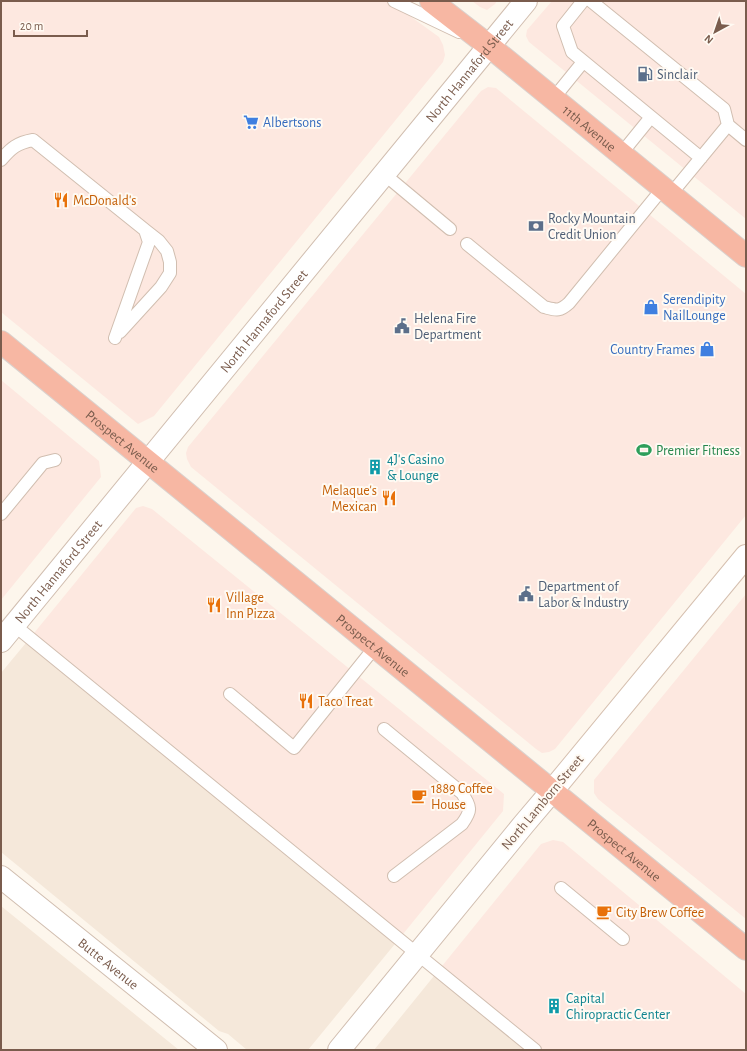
<svg xmlns="http://www.w3.org/2000/svg" width="747" height="1051" font-family="'Alegreya Sans',sans-serif">
<style>
.residential{fill:#f5e8da}
.commercial{fill:#fde8e0}
.lines{fill:none;stroke-linecap:round;stroke-linejoin:round}
.lane-casing{stroke:#d1beb0;stroke-width:14}
.street-casing{stroke:#d1beb0;stroke-width:24}
.secondary-casing{stroke:#d6c0b0;stroke-width:24}
.highway-casing{stroke:#dad1cd;stroke-width:24}
.lane{stroke:#fff;stroke-width:12}
.street{stroke:#fff;stroke-width:22}
.secondary{stroke:#fff;stroke-width:22}
.highway{stroke:#f7b7a3;stroke-width:22}
.labels{text-anchor:middle;stroke-width:4;stroke-linejoin:round;paint-order:stroke}
.street-label{font-size:14px;fill:#7a5c4d;stroke:#fffaf3}
.service-label{font-size:14px;fill:#4e5e75;stroke:#fffaf3;text-anchor:start}
.shop-label{font-size:14px;fill:#366cbe;stroke:#fffaf3;text-anchor:start}
.food-label{font-size:14px;fill:#c56008;stroke:#fffaf3;text-anchor:start}
.leisure-label{font-size:14px;fill:#27864d;stroke:#fffaf3;text-anchor:start}
.culture-label{font-size:14px;fill:#0d838f;stroke:#fffaf3;text-anchor:start}
</style>
<rect width="100%" height="100%" fill="#fdf6ec"/>
<path class="residential" d="M30,638L399,939L308,1050H247L228,1034L219,1031L1,852V673Z
M1,906L179,1050H1Z
M438,971L535,1050H374Z"/>
<path class="commercial" d="M1,1H389L439,37L443,45L445,55L443,62L154,416L138,424L1,312Z
M472,1H497L495,4L487,10L480,7Z
M552,1H746V219L529,42L526,36L527,30Z
M488,87L496,88L746,294V515L555,749L549,752L542,753L536,749L191,467L187,459L186,453L188,447L481,91Z
M1,380L99,461L101,477L1,600Z
M143,506L152,509L504,794L503,811L399,939L30,638L136,508Z
M746,594V919L598,799L594,793V780Z
M553,840L563,842L746,994V1050H535L438,971L541,844Z"/>
<g class="lines">
<g class="lane-casing">
<path id="lane" d="M394,1L459,32
M583,1L563,26L572,52L701,158
M591,1L724,109L728,125
M553,99L583,62
M621,154L651,117
M1,160C11,148 17,143 33,140L145,230L149,242L115,338
M384,174L450,229
M671,194L728,125L746,140
M467,244L544,307C556,310 559,312 569,303L663,188
M120,332L161,287L170,273V262L167,251L159,241L145,230
M1,514L43,463L55,460
M14,625L535,1050
M230,694L294,748L375,647
M384,729L462,793C471,808 472,810 462,824L394,876
M561,888L623,939"/>
</g>
<g class="street-casing">
<g id="street">
<path id="s1" d="M1,641L526,1"/>
<path id="s2" d="M1,877L216,1050"/>
<path d="M339,1050L524,824L552,791"/>
</g>
</g>
<g class="secondary-casing">
<path id="secondary" d="M552,791L746,556"/>
</g>
<g class="highway-casing">
<g id="highway">
<path id="s3" d="M431,1L489,46L746,256"/>
<path id="s4" d="M1,342L746,949"/>
</g>
</g>
<use href="#lane" class="lane"/>
<use href="#street" class="street"/>
<use href="#secondary" class="secondary"/>
<use href="#highway" class="highway"/>
</g>
<defs>
<g id="fuel-bare" transform="scale(1.2)"><path d="M-5.5-6h7V0h2V4h1.3V-2.5L3-4.5l.8-.8L6-3V5H2.5V1h-1V6h-7ZM-4.2-4.7v3.2H.2V-4.7Z" fill="#5c6f8a" stroke="#fffaf3" stroke-width="2.5" paint-order="stroke"/></g>
<g id="supermarket-bare" transform="scale(1.2)"><path d="M-6-5.5h2.5l.6 2H6L4.5 2H-2.5L-4.4-4H-6ZM-1.5 3.2a1.3 1.3 0 1 0 .1 0ZM3 3.2a1.3 1.3 0 1 0 .1 0Z" fill="#3f7fe0" stroke="#fffaf3" stroke-width="2.5" paint-order="stroke"/></g>
<g id="restaurant-bare" transform="scale(1.2)"><path d="M-5-6h1v4h1v-4h1v4h1v-4h1v5L-1.5 .5V6h-2V.5L-5-1ZM5-6V6H3V1.5H1.5Q1.5-4 5-6Z" fill="#e8710a" stroke="#fffaf3" stroke-width="2.5" paint-order="stroke"/></g>
<g id="bank-bare" transform="scale(1.2)"><path d="M-6-4H6V4H-6ZM0-2.3a2.3 2.3 0 1 0 0 4.6a2.3 2.3 0 1 0 0-4.6Z" fill="#5c6f8a" stroke="#fffaf3" stroke-width="2.5" paint-order="stroke"/></g>
<g id="shop-bare" transform="scale(1.2)"><path d="M-5-2.5h2.3a2.7 3.5 0 0 1 5.4 0H5L5.5 6h-11ZM-1.5-2.5h3a1.5 2.3 0 0 0-3 0Z" fill="#3f7fe0" stroke="#fffaf3" stroke-width="2.5" paint-order="stroke"/></g>
<g id="civic-bare" transform="scale(1.2)"><path d="M-.6-6.5H3V-4.5H.6V-3L4-1V1h2V6H-6V1h2V-1L-.6-3ZM-1.2 2.5V6h2.4V2.5Z" fill="#5c6f8a" stroke="#fffaf3" stroke-width="2.5" paint-order="stroke"/></g>
<g id="stadium-bare" transform="scale(1.2)"><path d="M0-5a6.5 5 0 1 0 0 10a6.5 5 0 1 0 0-10ZM-3.5-1.8h7v3.6h-7Z" fill="#2e9e5b" stroke="#fffaf3" stroke-width="2.5" paint-order="stroke"/></g>
<g id="building-bare" transform="scale(1.2)"><path d="M-4-6H4V6H1V3H-1V6H-4ZM-2.5-4.3h1.7v1.8h-1.7ZM.8-4.3h1.7v1.8H.8ZM-2.5-1h1.7V.8h-1.7ZM.8-1h1.7V.8H.8Z" fill="#0f9aa8" stroke="#fffaf3" stroke-width="2.5" paint-order="stroke"/></g>
<g id="cafe-bare" transform="scale(1.2)"><path d="M-5.5-4.5H6V0H3Q3 3.5 0 3.5H-2.5Q-5.5 3.5-5.5 0ZM3-3.2v2h1.7v-2ZM-6 4.5H4V6H-6Z" fill="#e8710a" stroke="#fffaf3" stroke-width="2.5" paint-order="stroke"/></g>
</defs>
<g fill-rule="evenodd">
<use href="#fuel-bare" x="645" y="74"/>
<use href="#supermarket-bare" x="251" y="122"/>
<use href="#restaurant-bare" x="61" y="200"/>
<use href="#bank-bare" x="536" y="226"/>
<use href="#shop-bare" x="651" y="307"/>
<use href="#civic-bare" x="402" y="326"/>
<use href="#shop-bare" x="707" y="349"/>
<use href="#stadium-bare" x="644" y="450"/>
<use href="#building-bare" x="375" y="467"/>
<use href="#restaurant-bare" x="389" y="498"/>
<use href="#civic-bare" x="526" y="594"/>
<use href="#restaurant-bare" x="214" y="605"/>
<use href="#restaurant-bare" x="306" y="701"/>
<use href="#cafe-bare" x="419" y="796"/>
<use href="#cafe-bare" x="604" y="912"/>
<use href="#building-bare" x="554" y="1006"/>
</g>
<g class="labels">
<g class="street-label">
<text dy="5" stroke="none"><textPath href="#s1" startOffset="738">North Hannaford Street</textPath></text>
<text dy="5" stroke="none"><textPath href="#s3" startOffset="203">11th Avenue</textPath></text>
<text dy="5" stroke="none"><textPath href="#s1" startOffset="414">North Hannaford Street</textPath></text>
<text dy="5" stroke="none"><textPath href="#s4" startOffset="157">Prospect Avenue</textPath></text>
<text dy="5" stroke="none"><textPath href="#s1" startOffset="90">North Hannaford Street</textPath></text>
<text dy="5" stroke="none"><textPath href="#s4" startOffset="480">Prospect Avenue</textPath></text>
<text transform="translate(542 802) rotate(-50)" y="5">North Lamborn Street</text>
<text dy="5" stroke="none"><textPath href="#s4" startOffset="804">Prospect Avenue</textPath></text>
<text dy="5" stroke="none"><textPath href="#s2" startOffset="138">Butte Avenue</textPath></text>
</g>
<g class="service-label">
<text x="657" y="79">Sinclair</text>
<text x="548" y="223">Rocky Mountain<tspan x="548" dy="16">Credit Union</tspan></text>
<text x="414" y="323">Helena Fire<tspan x="414" dy="16">Department</tspan></text>
<text x="538" y="591">Department of<tspan x="538" dy="16">Labor &amp; Industry</tspan></text>
</g>
<g class="shop-label">
<text x="263" y="127">Albertsons</text>
<text x="663" y="304">Serendipity<tspan x="663" dy="16">NailLounge</tspan></text>
<text x="695" y="354" text-anchor="end">Country Frames</text>
</g>
<g class="food-label">
<text x="73" y="205">McDonald's</text>
<text x="377" y="495" text-anchor="end">Melaque's<tspan x="377" dy="16">Mexican</tspan></text>
<text x="226" y="602">Village<tspan x="226" dy="16">Inn Pizza</tspan></text>
<text x="318" y="706">Taco Treat</text>
<text x="431" y="793">1889 Coffee<tspan x="431" dy="16">House</tspan></text>
<text x="616" y="917">City Brew Coffee</text>
</g>
<g class="leisure-label">
<text x="656" y="455">Premier Fitness</text>
</g>
<g class="culture-label">
<text x="387" y="464">4J's Casino<tspan x="387" dy="16">&amp; Lounge</tspan></text>
<text x="566" y="1003">Capital<tspan x="566" dy="16">Chiropractic Center</tspan></text>
</g>
</g>
<rect width="747" height="1051" fill="none" stroke="#7a5c4d" stroke-width="4"/>
<g transform="translate(715 32) rotate(220)" stroke="#fffaf3" stroke-width="3" paint-order="stroke">
<path d="M0-3L7 15L0 10L-7 15Z" fill="#7a5c4d"/>
<text y="-6" font-size="11" font-weight="bold" text-anchor="middle" fill="#7a5c4d">N</text>
</g>
<path d="M14 30v6h73v-6" fill="none" stroke="#7a5c4d" stroke-width="2"/>
<text x="20" y="30" font-size="12" fill="#7a5c4d" stroke="#fffaf3" stroke-width="3" paint-order="stroke">20 m</text>
</svg>
